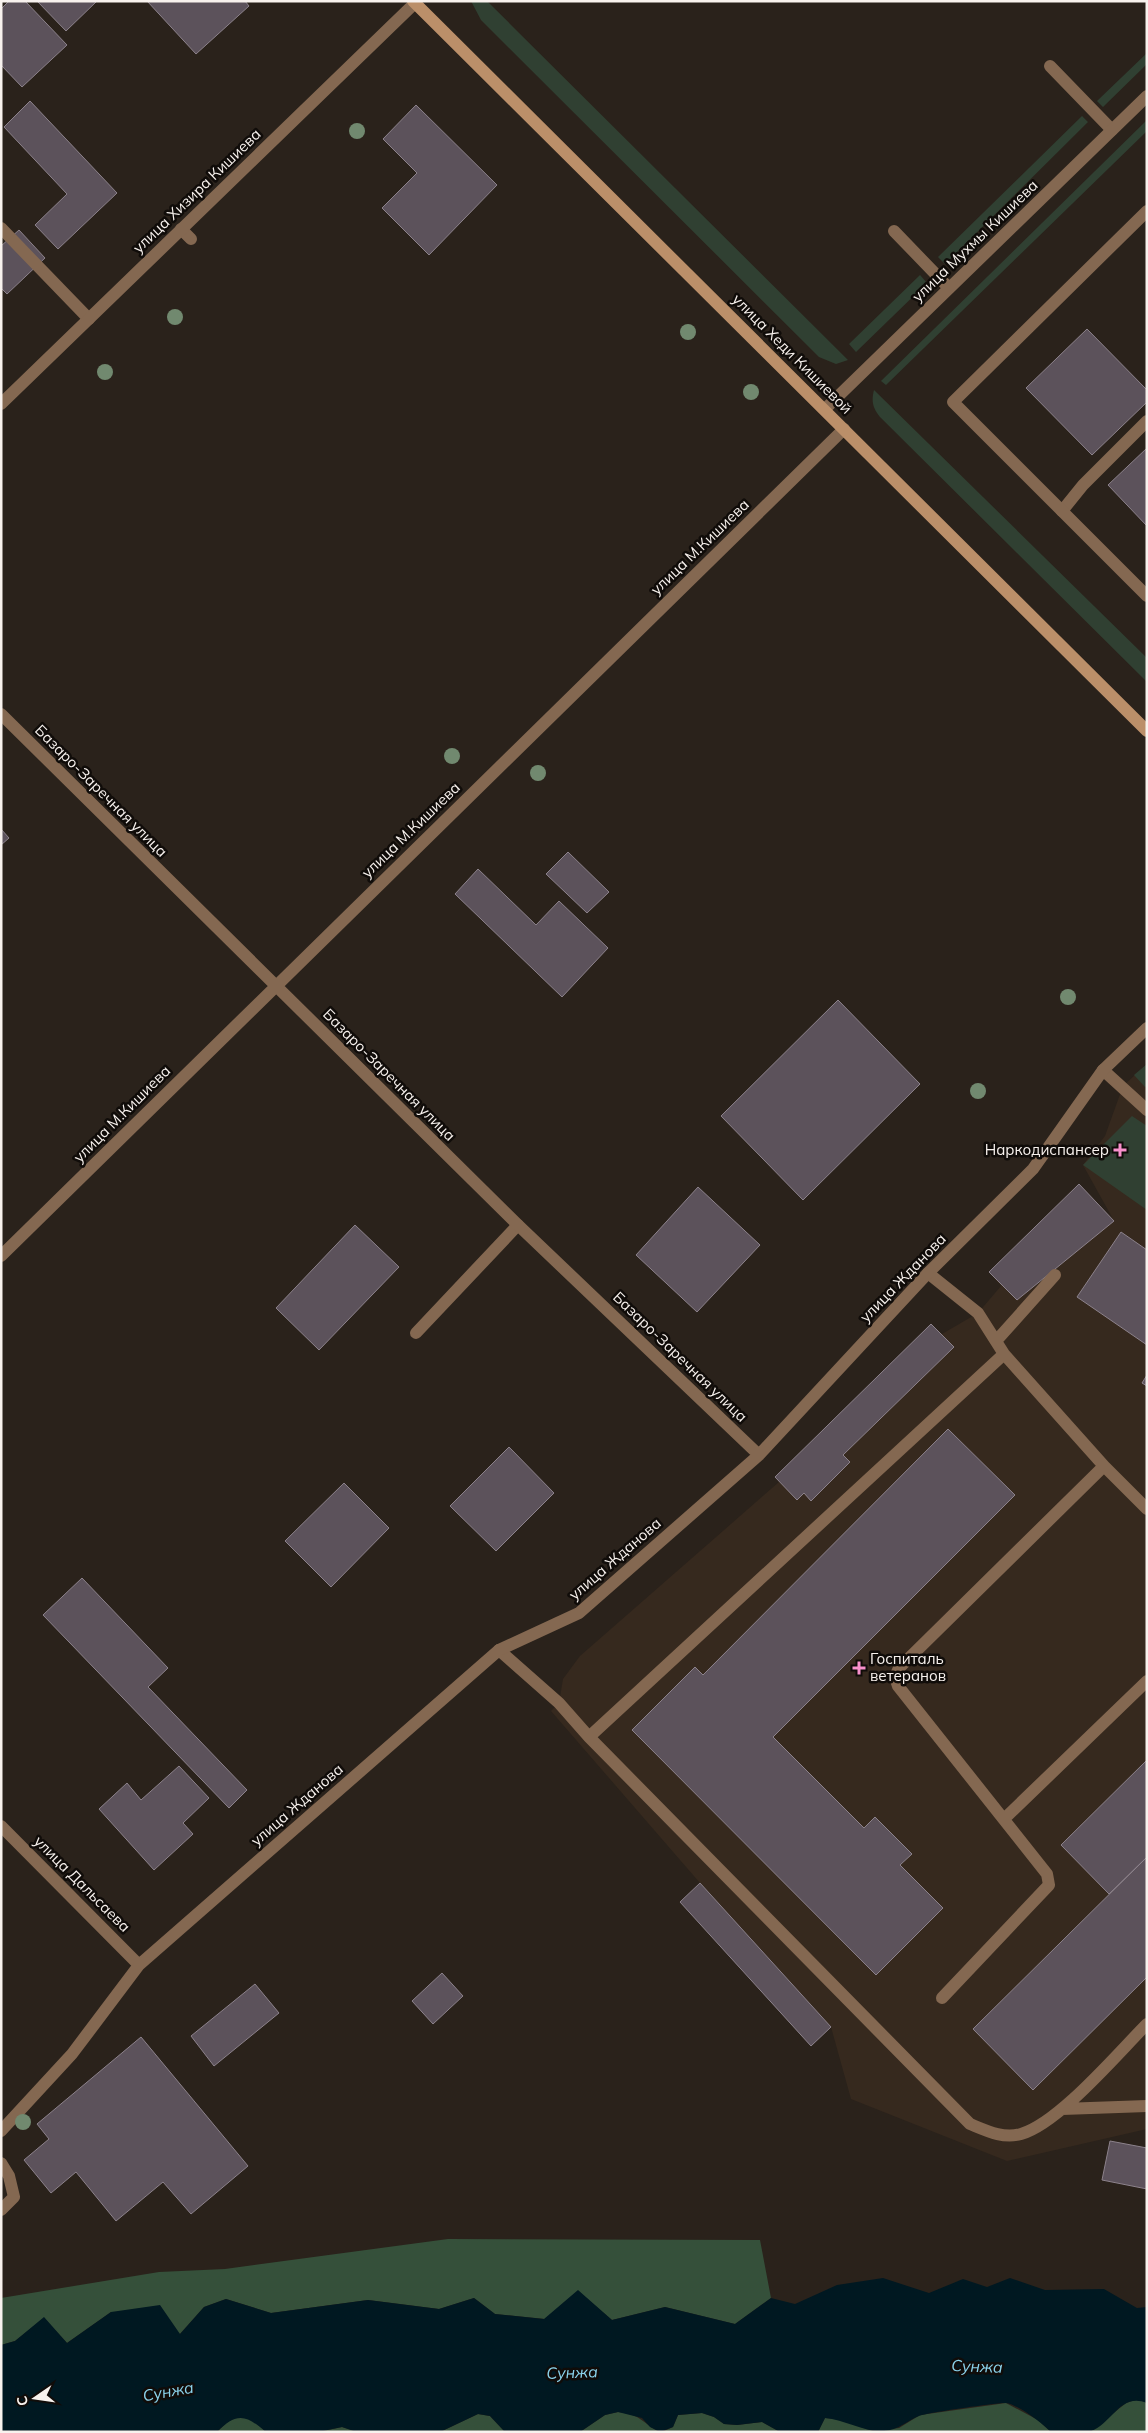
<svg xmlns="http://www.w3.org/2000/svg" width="1148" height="2433" font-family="Mulish,sans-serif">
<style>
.built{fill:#36291e}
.green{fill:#304032}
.forest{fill:#35503a}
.water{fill:#001821}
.building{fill:#5c525b;stroke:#8c828b}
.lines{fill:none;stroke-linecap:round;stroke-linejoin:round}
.service{stroke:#846851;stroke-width:12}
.minor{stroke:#846851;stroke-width:12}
.secondary{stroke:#bb8f69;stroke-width:12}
.tree{fill:#71896f}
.poi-dot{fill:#f890cc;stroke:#100c09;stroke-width:2}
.labels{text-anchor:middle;stroke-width:5;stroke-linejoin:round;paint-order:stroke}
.street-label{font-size:15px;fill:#f8f2ee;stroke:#100c09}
.poi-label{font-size:15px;fill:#f8f2ee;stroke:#100c09;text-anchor:end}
.water-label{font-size:16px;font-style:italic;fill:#8bd3ec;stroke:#100c09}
</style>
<rect width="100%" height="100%" fill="#2a221b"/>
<path class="built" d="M1147,1064V2129L1007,2161L851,2099L831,2027L700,1883L551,1711L559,1703L563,1679L580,1656L779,1482L775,1477L931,1324L942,1334L978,1313L1001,1286L989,1272L1079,1184L1113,1219L1083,1165L1105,1136L1123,1086Z"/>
<path class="green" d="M471,1H487L848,360L836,364L819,357L481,20Z
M1147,53V64L1103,107L1097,101Z
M1082,116L1088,122L945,264L938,257Z
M1147,120V131L886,385L881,381Z
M920,275L927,283L856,352L849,344Z
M874,390L1147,658V682L880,417C873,408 871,402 874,390Z
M1147,1064V1086L1145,1087L1134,1075Z
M1132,1116L1147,1126V1210L1083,1165Z"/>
<path class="forest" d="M448,2239L760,2240L771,2298L735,2324L665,2307L612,2320L578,2291L545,2319L495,2314L474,2298L439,2309L368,2300L271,2313L226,2299L204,2307L180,2334L111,2312L67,2343L44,2318L15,2341L1,2345V2298L159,2272L225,2269Z
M1138,2399L1147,2403V2432H1090L1126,2403Z
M1006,2403L1038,2420L1051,2432H818L825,2418L838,2419L873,2431L899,2428L920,2415Z
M618,2412C643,2415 640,2422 660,2432H580L605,2415Z
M702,2413L714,2417L724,2424L737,2425L762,2422L780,2432H662L673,2427L678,2415Z
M478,2414L490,2416L505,2432H440Z
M239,2417L252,2419L266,2432H217L228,2421Z
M342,2427L357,2432H318Z"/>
<path class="water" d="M883,2278L929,2293L963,2279L987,2287L1010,2278L1045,2290L1104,2289L1137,2308L1147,2307V2403C1120,2392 1112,2424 1091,2431C1080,2433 1063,2432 1051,2432C1042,2423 1019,2405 1006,2403C1000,2402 925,2413 919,2416C907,2421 898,2430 884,2431C867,2433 845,2420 825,2418L818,2432H780L762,2422L737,2425L724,2424L714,2417L702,2413L678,2415L673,2427L660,2432L650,2427L642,2418L618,2412L605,2415L580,2432H505L490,2416L478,2414L440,2432H357L342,2427L318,2432H266C246,2415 237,2412 217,2432H1V2345L15,2341L44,2317L67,2343L111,2312L160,2305L180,2334L204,2307L226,2299L271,2313L368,2300L439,2309L474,2298L495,2314L544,2319L578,2290L612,2320L665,2307L735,2324L771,2298L795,2304L837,2285Z"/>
<path class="building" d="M9,1H25L67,45L22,87L1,65V9Z
M37,1H97L66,31Z
M147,1H245L249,6L196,54Z
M30,101L117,193L58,249L35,225L67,194L4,127Z
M416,105L497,185L429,255L382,208L417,173L383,139Z
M19,230L45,258L7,294L1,288V246Z
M1087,329L1147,390V402L1092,455L1026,388Z
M1147,448V526L1108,485Z
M1,829L9,838L1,845Z
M568,852L609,892L587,913L546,874Z
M478,869L536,925L559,901L608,948L562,997L455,894Z
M838,1000L920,1084L803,1200L721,1116Z
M1079,1184L1114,1221L1017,1300L989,1272Z
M698,1187L760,1245L697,1312L636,1255Z
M355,1225L399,1267L319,1350L276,1308Z
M1121,1232L1147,1250V1345L1077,1297Z
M931,1324L954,1347L843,1455L850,1462L811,1501L804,1493L797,1500L775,1477Z
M1147,1375V1386L1142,1383Z
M948,1429L1015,1495L773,1737L864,1828L875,1817L912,1854L900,1865L943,1908L876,1975L632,1730L695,1667L703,1675Z
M509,1447L554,1493L496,1551L450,1506Z
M344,1483L389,1528L331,1587L285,1541Z
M82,1578L168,1668L148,1687L247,1790L229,1808L43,1615Z
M1147,1760V1857L1109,1894L1061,1845Z
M179,1766L209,1798L183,1823L193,1834L154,1870L99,1809L127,1783L141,1800Z
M1147,1857V1977L1033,2090L973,2029Z
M700,1883L831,2027L811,2046L680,1902Z
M442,1973L463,1996L433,2024L412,2001Z
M255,1984L279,2013L214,2066L191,2036Z
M141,2037L248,2166L191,2214L163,2182L116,2221L76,2172L51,2193L24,2160L49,2139L37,2124Z
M1110,2141L1147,2148V2189L1102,2180Z"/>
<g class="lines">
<path class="service" d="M1050,66L1112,130
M1,228L89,319
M181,229L191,239
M894,231L949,288
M1062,511L1083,485L1147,421
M1103,1070L1147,1110
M928,1273L978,1313L1004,1354L1104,1466L1147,1509
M416,1333L518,1225
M996,1341L1055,1275
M1004,1354L589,1737L970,2124C987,2131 1003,2139 1021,2134C1059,2123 1117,2054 1147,2024
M499,1650L559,1703L589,1737
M1004,1819L1147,1681
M942,1998L1049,1885L1047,1874L898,1686L895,1677L899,1668L1104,1466
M1062,2109L1147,2106
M1,2163L9,2176L14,2197L1,2210"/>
<path class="minor" d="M1147,211L953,402L1147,596
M1,404L415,3
M825,409L1147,96
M1,714L518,1225L759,1455
M1,1256L844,429
M1,1826L139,1965
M1,2131L72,2054L139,1965L499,1650L579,1613L759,1455L928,1273L1033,1169L1103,1070L1147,1028"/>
<path class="secondary" d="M413,1L1147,731"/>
</g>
<g class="tree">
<circle cx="357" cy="131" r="8"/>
<circle cx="175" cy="317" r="8"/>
<circle cx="688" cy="332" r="8"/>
<circle cx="105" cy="372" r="8"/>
<circle cx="751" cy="392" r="8"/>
<circle cx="452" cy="756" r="8"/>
<circle cx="538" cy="773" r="8"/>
<circle cx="1068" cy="997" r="8"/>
<circle cx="978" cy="1091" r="8"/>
<circle cx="23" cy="2122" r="8"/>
</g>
<g class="poi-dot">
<path d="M1117.5 1142.5h5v5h5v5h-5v5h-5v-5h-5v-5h5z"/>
<path d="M856.5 1660.5h5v5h5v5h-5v5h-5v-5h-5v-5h5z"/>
</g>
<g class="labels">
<g class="street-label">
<text transform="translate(197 191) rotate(-44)" y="5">улица Хизира Кишиева</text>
<text transform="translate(975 241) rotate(-44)" y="5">улица Мухмы Кишиева</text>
<text transform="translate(792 354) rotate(45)" y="5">улица Хеди Кишиевой</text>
<text transform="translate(700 547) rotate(-44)" y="5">улица М.Кишиева</text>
<text transform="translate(101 791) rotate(45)" y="5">Базаро-Заречная улица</text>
<text transform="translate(411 830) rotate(-44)" y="5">улица М.Кишиева</text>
<text transform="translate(389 1075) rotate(45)" y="5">Базаро-Заречная улица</text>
<text transform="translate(122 1114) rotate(-45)" y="5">улица М.Кишиева</text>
<text transform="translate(903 1278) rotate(-46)" y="5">улица Жданова</text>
<text transform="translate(680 1357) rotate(44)" y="5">Базаро-Заречная улица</text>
<text transform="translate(615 1559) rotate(-41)" y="5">улица Жданова</text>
<text transform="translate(297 1805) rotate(-41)" y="5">улица Жданова</text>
<text transform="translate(82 1884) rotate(45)" y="5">улица Дальсаева</text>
</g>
<g class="poi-label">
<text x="1109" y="1155">Наркодиспансер</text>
<text x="870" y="1664" text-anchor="start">Госпиталь<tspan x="870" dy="17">ветеранов</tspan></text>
</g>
<g class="water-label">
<text transform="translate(977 2366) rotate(2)" y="6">Сунжа</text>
<text transform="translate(572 2372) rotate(-2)" y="6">Сунжа</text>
<text transform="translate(168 2391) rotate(-10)" y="6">Сунжа</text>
</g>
</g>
<rect width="1148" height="2433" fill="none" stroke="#f8f2ee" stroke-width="5"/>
<g transform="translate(35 2398) rotate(257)" stroke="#100c09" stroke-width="4" paint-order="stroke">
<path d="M0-4L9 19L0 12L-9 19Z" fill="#f8f2ee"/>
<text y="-8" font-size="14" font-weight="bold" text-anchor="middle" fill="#f8f2ee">С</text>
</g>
</svg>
